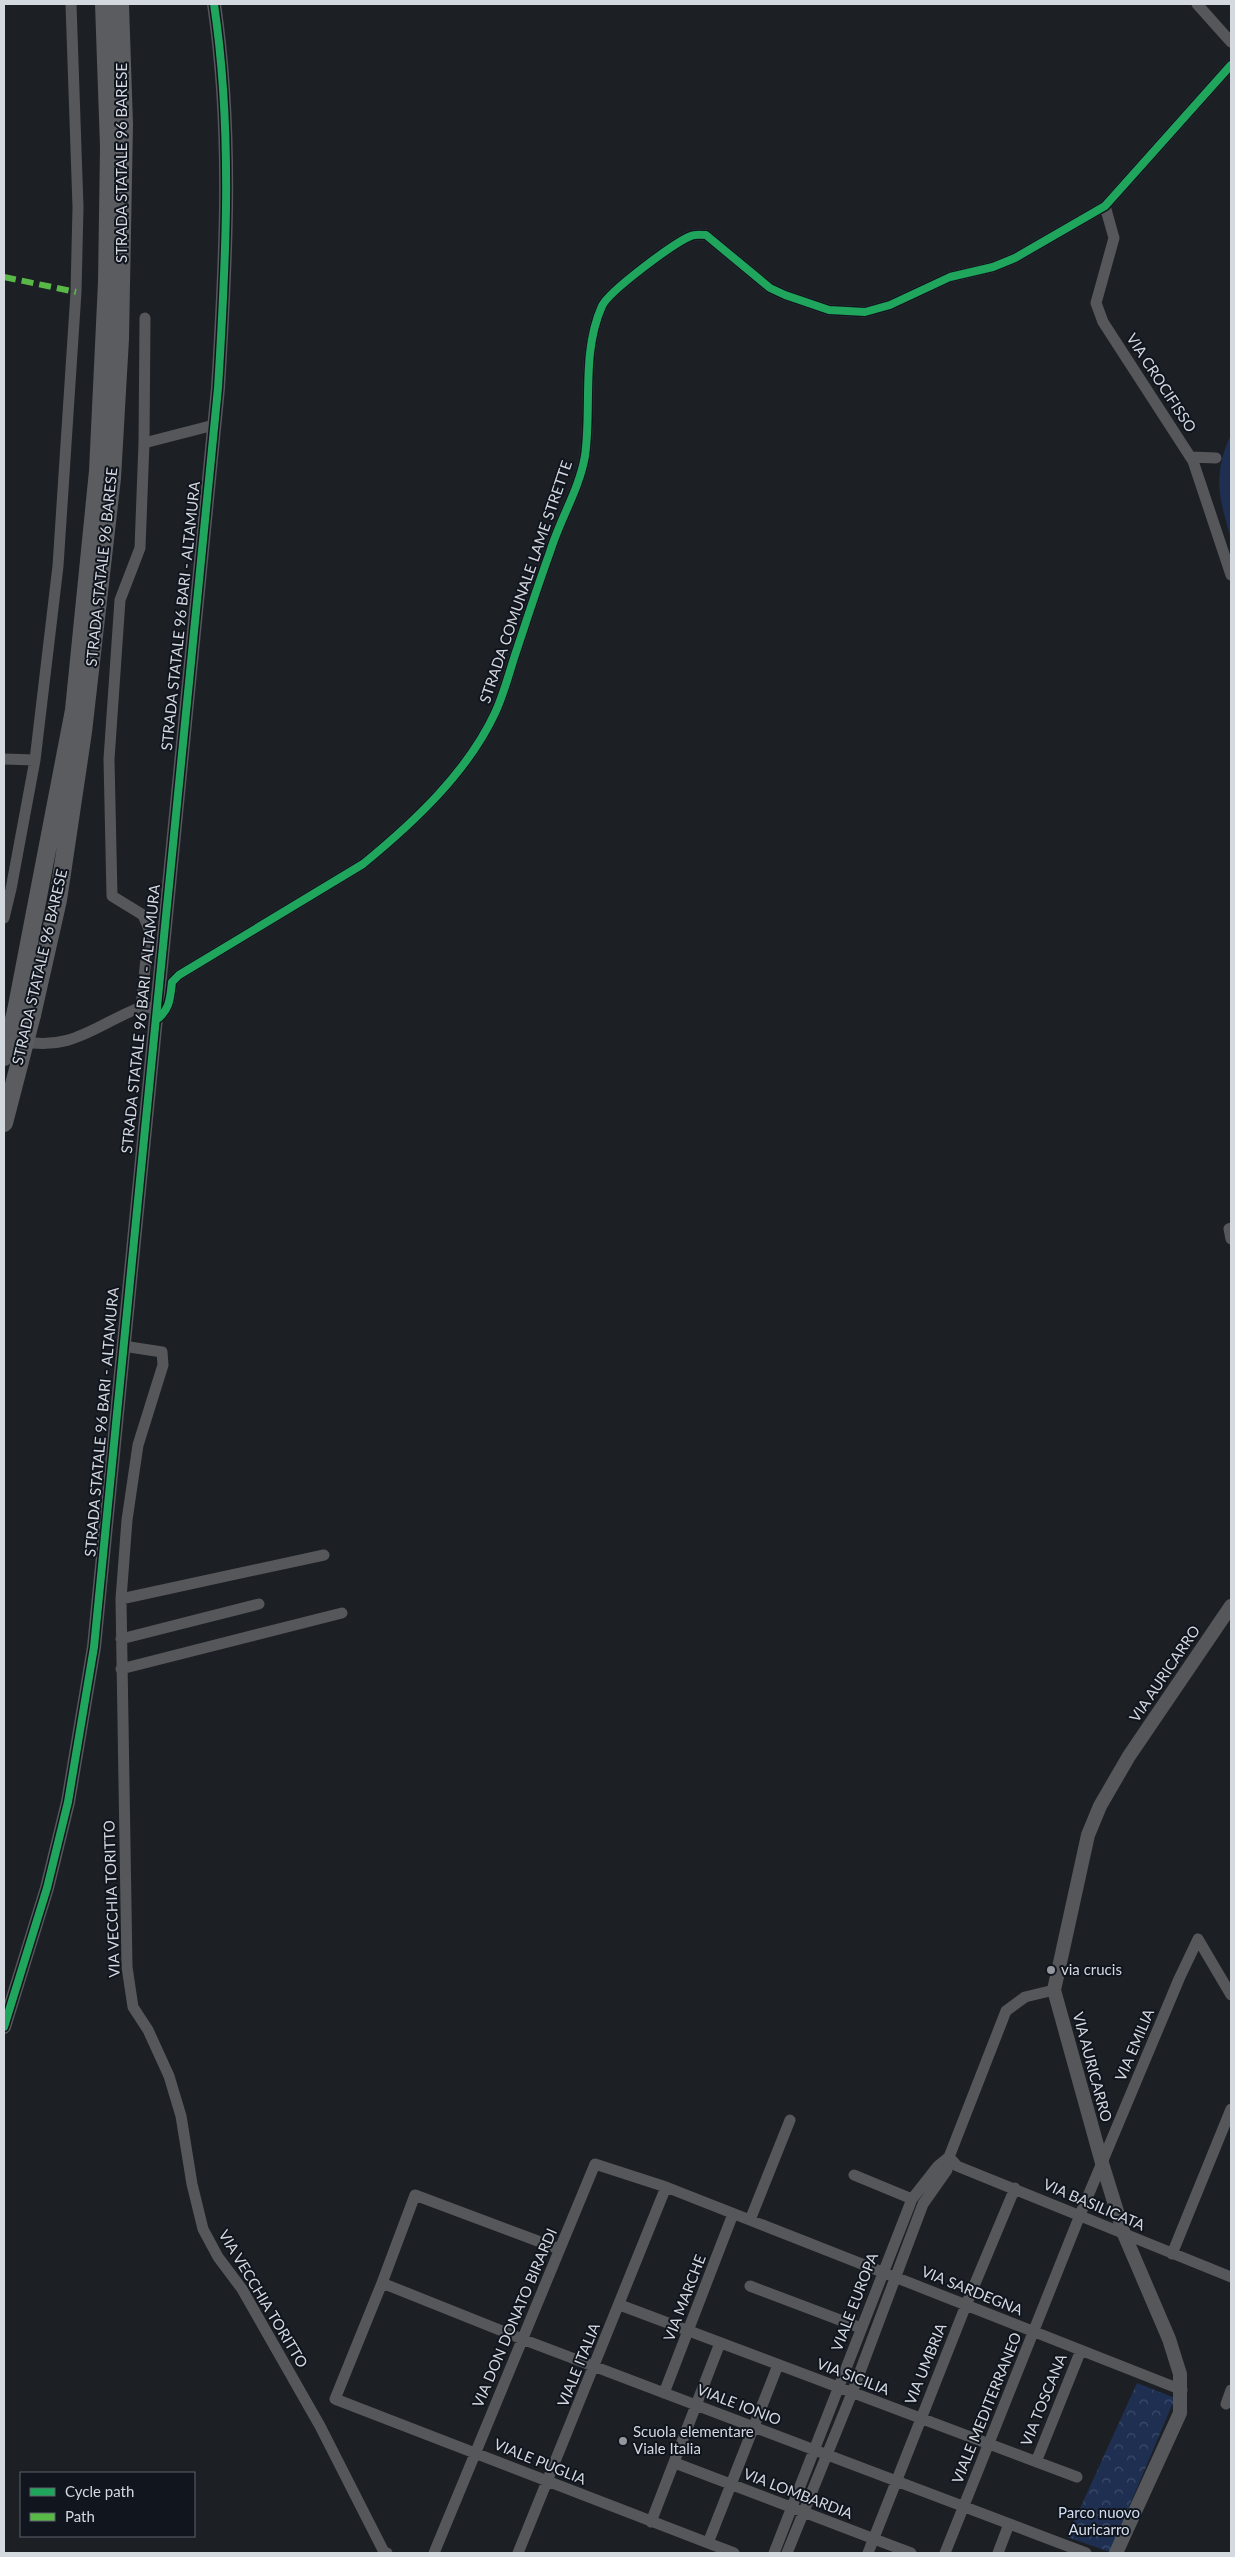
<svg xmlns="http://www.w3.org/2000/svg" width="1235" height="2557" font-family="Lato,sans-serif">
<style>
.forest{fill:url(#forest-crowns)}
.garden{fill:#1e2f51}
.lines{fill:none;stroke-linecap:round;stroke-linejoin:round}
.minor{stroke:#56575a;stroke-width:11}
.tertiary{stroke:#56575a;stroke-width:14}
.trunk{stroke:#5a5c5f;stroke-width:18}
.trunk-bridge{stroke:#5a5c5f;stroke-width:18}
.quiet{stroke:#58b947;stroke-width:6;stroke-dasharray:12 6;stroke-linecap:butt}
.cycleway-casing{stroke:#10151e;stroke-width:11}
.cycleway{stroke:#20a55d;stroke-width:8}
.poi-dot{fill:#94979e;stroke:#10151e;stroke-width:2}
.labels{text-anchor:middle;stroke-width:4;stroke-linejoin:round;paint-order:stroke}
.street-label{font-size:15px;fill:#d4d8df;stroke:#10151e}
.poi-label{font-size:15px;fill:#d4d8df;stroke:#10151e;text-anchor:start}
.park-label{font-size:15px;fill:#d3def0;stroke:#10151e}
</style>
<defs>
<pattern id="forest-crowns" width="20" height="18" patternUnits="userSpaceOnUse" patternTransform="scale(1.25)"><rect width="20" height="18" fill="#1e2f51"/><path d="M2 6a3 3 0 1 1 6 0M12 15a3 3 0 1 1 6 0" fill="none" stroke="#3e4c6a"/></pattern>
</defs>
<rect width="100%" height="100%" fill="#1c1f24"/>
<path class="forest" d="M1137,2383L1175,2398L1110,2552L1067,2537Z"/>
<path class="garden" d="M1231,434V539C1219,497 1212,477 1231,434Z"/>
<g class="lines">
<path class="minor" d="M1197,4L1231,42
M1105,206L1114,238L1096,303L1103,322L1193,461L1231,575
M145,318L144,443L140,548L120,600L109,759L112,896L143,915L149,929L141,1007L156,1008
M144,443L214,425
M1191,457L1216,458
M4,759L35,760
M4,918L11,889L35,760L58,566L76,292L78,207L71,4
M156,1020C170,1010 170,999 172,982L179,975L363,864C413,823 467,773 495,713C504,694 509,673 516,652C527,619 538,585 550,552C560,519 579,490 585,456C592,407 581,353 602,306C609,291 675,242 691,236C695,234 701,235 706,235L770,288L785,295L829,310L865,312L890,305L950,277L993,267L1015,258L1105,206L1231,65
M20,1041C72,1052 95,1025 141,1007
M1231,1228L1229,1229L1231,1239
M123,1346L162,1352L163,1365L138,1445L127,1520L121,1599L127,1967L133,2007L148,2030L169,2076L181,2116L192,2184L203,2229L218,2257L242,2289L320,2426L384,2552L387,2553
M121,1599L324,1555
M121,1639L259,1604
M121,1669L342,1613
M1198,1939L1231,1995
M949,2157L957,2166L1231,2277
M854,2175L912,2199
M750,2220L790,2120
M559,2249L415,2195L382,2283L335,2399L734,2553
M1172,2254L1231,2109
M382,2283L522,2339L1086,2553
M750,2286L861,2328
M620,2305L1077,2477
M664,2393L733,2214
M1226,2404L1231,2390
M1036,2462L1081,2350
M675,2463L911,2553
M651,2522L720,2343
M708,2543L778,2365
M434,2553L595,2164L666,2187L1182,2390
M518,2553L666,2187
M774,2553L912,2199L938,2166L949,2157
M787,2553L852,2393L923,2204L947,2170L949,2157L1006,2011L1025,1997L1054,1990
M868,2553L966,2305L1015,2188
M945,2553L1080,2215L1179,1979L1198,1939
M998,2553L1009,2524"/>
<path class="tertiary" d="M4,2027L47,1888L68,1802L94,1647L218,388C226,259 233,132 214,4
M1116,2553L1180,2413V2374L1169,2339L1124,2234L1102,2163L1054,1990L1088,1835L1100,1806L1129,1756L1231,1606"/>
<path class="trunk" d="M16,1011L74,710L98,471L107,282L109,147L104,4
M32,1015L58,900L83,732L112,478L120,339L124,124L120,4"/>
<path class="trunk-bridge" d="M4,1057L16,1011
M4,1123L32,1015"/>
<path class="quiet" d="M4,277L76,292"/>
<g class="cycleway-casing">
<path id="cycleway" d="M156,1020C170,1010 170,999 172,982L179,975L363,864C413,823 467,773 495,713C504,694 509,673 516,652C527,619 538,585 550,552C560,519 579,490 585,456C592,407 581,353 602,306C609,291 675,242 691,236C695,234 701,235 706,235L770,288L785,295L829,310L865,312L890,305L950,277L993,267L1015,258L1105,206L1231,65
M4,2027L47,1888L68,1802L94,1647L218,388C226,259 233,132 214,4"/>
</g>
<use href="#cycleway" class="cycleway"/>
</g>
<g class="poi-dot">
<circle cx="1051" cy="1970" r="5"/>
<circle cx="623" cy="2441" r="5"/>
</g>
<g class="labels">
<g class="street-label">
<text transform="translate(122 163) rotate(-90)" y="5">STRADA STATALE 96 BARESE</text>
<text transform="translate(1161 383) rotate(57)" y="5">VIA CROCIFISSO</text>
<text transform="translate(102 567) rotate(-84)" y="5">STRADA STATALE 96 BARESE</text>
<text transform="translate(526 582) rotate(-71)" y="5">STRADA COMUNALE LAME STRETTE</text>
<text transform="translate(181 616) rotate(-84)" y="5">STRADA STATALE 96 BARI - ALTAMURA</text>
<text transform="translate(40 967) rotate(-77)" y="5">STRADA STATALE 96 BARESE</text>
<text transform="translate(141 1019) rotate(-84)" y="5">STRADA STATALE 96 BARI - ALTAMURA</text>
<text transform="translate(102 1422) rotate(-85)" y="5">STRADA STATALE 96 BARI - ALTAMURA</text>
<text transform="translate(1165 1674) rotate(-56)" y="5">VIA AURICARRO</text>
<text transform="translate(112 1899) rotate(-92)" y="5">VIA VECCHIA TORITTO</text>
<text transform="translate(1135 2045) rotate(-67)" y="5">VIA EMILIA</text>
<text transform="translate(1092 2067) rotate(75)" y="5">VIA AURICARRO</text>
<text transform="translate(1094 2205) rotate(23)" y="5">VIA BASILICATA</text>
<text transform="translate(972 2291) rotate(22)" y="5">VIA SARDEGNA</text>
<text transform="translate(685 2298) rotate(-69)" y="5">VIA MARCHE</text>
<text transform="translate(263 2299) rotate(59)" y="5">VIA VECCHIA TORITTO</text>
<text transform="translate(855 2302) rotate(-69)" y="5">VIALE EUROPA</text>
<text transform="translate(515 2318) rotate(-67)" y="5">VIA DON DONATO BIRARDI</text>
<text transform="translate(926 2364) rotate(-68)" y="5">VIA UMBRIA</text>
<text transform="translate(579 2365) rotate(-68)" y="5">VIALE ITALIA</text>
<text transform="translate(853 2377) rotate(21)" y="5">VIA SICILIA</text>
<text transform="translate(1044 2400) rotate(-68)" y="5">VIA TOSCANA</text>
<text transform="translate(739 2405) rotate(21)" y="5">VIALE IONIO</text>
<text transform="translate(987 2408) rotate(-68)" y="5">VIALE MEDITERRANEO</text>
<text transform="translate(540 2462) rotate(22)" y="5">VIALE PUGLIA</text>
<text transform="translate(798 2494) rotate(21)" y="5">VIA LOMBARDIA</text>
</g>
<g class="poi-label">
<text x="1061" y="1975">via crucis</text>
<text x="633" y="2437">Scuola elementare<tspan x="633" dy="17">Viale Italia</tspan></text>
</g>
<g class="park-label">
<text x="1099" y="2518">Parco nuovo<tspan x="1099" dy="17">Auricarro</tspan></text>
</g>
</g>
<rect width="1235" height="2557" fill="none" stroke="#d4d8df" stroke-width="10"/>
<rect x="20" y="2472" width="175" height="65" fill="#10151e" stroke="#5e636b"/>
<rect x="30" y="2488" width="25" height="8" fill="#20a55d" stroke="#5e636b"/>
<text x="65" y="2497" font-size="15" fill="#d4d8df">Cycle path</text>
<rect x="30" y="2513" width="25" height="8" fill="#58b947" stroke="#5e636b"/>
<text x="65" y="2522" font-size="15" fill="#d4d8df">Path</text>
</svg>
